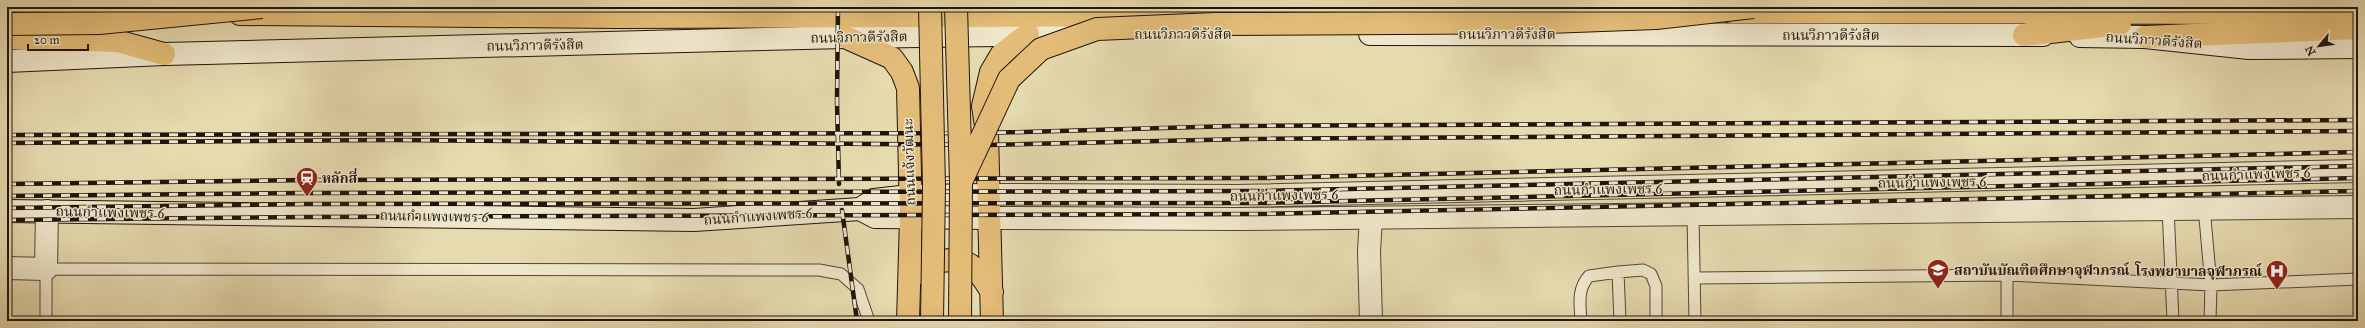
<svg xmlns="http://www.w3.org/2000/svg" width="2365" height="328" font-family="'IM FELL Great Primer','Noto Serif Thai',serif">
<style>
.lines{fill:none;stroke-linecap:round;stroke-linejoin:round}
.service-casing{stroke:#524636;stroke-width:13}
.minor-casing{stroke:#524636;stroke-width:24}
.tertiary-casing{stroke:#524636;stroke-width:24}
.secondary-casing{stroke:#20140e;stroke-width:24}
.primary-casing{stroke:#20140e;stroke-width:24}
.trunk-casing{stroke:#20140e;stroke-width:24}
.motorway-casing{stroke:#20140e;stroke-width:24}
.service{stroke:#efe7cb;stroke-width:11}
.minor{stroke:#efe7cb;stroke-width:22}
.tertiary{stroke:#efe7cb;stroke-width:22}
.secondary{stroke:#efe7cb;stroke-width:22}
.primary{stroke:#e3bd78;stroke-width:22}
.trunk{stroke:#e3bd78;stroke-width:22}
.motorway{stroke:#e3bd78;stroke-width:22}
.rail-casing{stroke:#20140e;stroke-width:4.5}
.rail{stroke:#efe7cb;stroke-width:3;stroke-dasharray:9;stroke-linecap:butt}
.primary-bridge-casing{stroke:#20140e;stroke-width:24;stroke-linecap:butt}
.motorway-bridge-casing{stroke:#20140e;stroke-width:24;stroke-linecap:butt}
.primary-bridge{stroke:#e3bd78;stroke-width:22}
.motorway-bridge{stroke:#e3bd78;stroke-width:22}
.labels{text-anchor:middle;stroke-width:3;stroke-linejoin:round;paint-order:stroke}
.street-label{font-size:14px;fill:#20140e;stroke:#efe7cb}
.poi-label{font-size:14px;font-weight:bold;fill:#20140e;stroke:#efe7cb;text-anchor:start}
</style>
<rect width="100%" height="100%" fill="#e6daaf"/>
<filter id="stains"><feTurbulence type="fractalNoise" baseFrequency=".005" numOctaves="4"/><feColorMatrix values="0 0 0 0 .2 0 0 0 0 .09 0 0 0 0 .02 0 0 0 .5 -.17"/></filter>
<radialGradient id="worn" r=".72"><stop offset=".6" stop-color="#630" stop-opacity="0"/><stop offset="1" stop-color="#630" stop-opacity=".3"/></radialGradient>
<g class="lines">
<g class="service-casing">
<path id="service" d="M2168,207L2173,321
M2204,207L2211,285L2210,321
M1693,215L1695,321
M2007,275V321
M1695,278L2007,275L2211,285L2358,279
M46,321V269L819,270L841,274L858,289L869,321
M1581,321C1580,304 1577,289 1589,276L1618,272
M1620,321L1618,272L1643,270L1651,274L1656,286V321"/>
</g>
<g class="minor-casing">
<path id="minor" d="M1371,218L1369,251L1371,321
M7,268L46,269L47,211"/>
</g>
<g class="tertiary-casing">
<path id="tertiary" d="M990,195L1237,196L2358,171
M990,218L1238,219L2358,207"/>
</g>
<g class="secondary-casing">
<path id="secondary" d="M1370,34L2043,35
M2080,36L2145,37L2249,48L2358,47
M7,61L164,54L845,37L1079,34
M860,209L875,217L990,218
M7,211L694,220L860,209L874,200L910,196L990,195"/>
</g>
<g class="primary-casing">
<path id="primary" d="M845,37L892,58L902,72L908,88L911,218L908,321
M918,273C930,260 958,255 973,267C981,274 986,283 992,292
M992,321L987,133L983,106L991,72L1001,55L1028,34"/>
</g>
<g class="trunk-casing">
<path id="trunk" d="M7,12L86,13
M1732,12L2358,13
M240,14L619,17L1206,15
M48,35L66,39L117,41L164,54
M2024,35L2120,24"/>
</g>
<g class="motorway-casing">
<path id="motorway" d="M2145,37L2358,28
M7,38L66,39"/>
</g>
<use href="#service" class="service"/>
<use href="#minor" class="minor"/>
<use href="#tertiary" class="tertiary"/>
<use href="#secondary" class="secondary"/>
<use href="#primary" class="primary"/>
<use href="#trunk" class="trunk"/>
<use href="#motorway" class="motorway"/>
<g class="rail-casing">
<path id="rail" d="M838,7L837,101L839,184
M7,135L987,133L1233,126L2358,120
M7,143L391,140L988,145L1248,139L2358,131
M7,184L307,180L1259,178L2358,152
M7,196L307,193L1259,191L2358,166
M7,208L307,204L1260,203L2358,178
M842,210L857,321
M7,220L307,217L1259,214L2358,191"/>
</g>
<use href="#rail" class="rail"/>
<g class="primary-bridge-casing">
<path id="primary-bridge" d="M930,7L934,186L932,321
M956,7L961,182L960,321"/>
</g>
<g class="motorway-bridge-casing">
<path id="motorway-bridge" d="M7,24L99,23L262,7
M961,182L1009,79L1041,49L1097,29L1215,24L1548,22L1656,18L1753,7"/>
</g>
<use href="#primary-bridge" class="primary-bridge"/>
<use href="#motorway-bridge" class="motorway-bridge"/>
</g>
<defs>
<g id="station-pin" transform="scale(1.15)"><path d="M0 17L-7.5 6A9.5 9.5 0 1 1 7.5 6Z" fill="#8f2418" stroke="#efe7cb"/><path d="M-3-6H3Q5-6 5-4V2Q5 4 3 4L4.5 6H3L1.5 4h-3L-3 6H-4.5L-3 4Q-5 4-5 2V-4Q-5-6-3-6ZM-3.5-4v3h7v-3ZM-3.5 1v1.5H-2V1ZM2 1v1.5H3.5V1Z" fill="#fff"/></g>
<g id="university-pin" transform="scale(1.15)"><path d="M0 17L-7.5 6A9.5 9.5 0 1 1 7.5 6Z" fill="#8f2418" stroke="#efe7cb"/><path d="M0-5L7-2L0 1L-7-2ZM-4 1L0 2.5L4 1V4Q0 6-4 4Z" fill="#fff"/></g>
<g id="hospital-pin" transform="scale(1.15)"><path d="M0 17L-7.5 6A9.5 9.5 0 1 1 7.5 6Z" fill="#8f2418" stroke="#efe7cb"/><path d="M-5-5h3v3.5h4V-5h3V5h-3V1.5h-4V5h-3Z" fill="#fff"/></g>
</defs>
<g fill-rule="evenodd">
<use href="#station-pin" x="307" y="178"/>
<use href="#university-pin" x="1938" y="270"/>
<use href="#hospital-pin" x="2277" y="271"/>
</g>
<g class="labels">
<g class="street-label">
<text x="1183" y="39">ถนนวิภาวดีรังสิต</text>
<text x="1507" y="39">ถนนวิภาวดีรังสิต</text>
<text x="1831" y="40">ถนนวิภาวดีรังสิต</text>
<text transform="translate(859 37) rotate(-1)" y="5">ถนนวิภาวดีรังสิต</text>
<text transform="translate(2154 40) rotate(4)" y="5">ถนนวิภาวดีรังสิต</text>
<text transform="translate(535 45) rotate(-1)" y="5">ถนนวิภาวดีรังสิต</text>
<text transform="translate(909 162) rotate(-92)" y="5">ถนนแจ้งวัฒนะ</text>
<text transform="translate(2256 174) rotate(-2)" y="5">ถนนกำแพงเพชร 6</text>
<text transform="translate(1932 182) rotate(-1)" y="5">ถนนกำแพงเพชร 6</text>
<text transform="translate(1608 189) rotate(-1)" y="5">ถนนกำแพงเพชร 6</text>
<text transform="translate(1284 195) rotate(-1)" y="5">ถนนกำแพงเพชร 6</text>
<text transform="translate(110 212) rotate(1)" y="5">ถนนกำแพงเพชร 6</text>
<text transform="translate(434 216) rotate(1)" y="5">ถนนกำแพงเพชร 6</text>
<text transform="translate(758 216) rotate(-4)" y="5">ถนนกำแพงเพชร 6</text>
</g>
<g class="poi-label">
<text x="322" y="183">หลักสี่</text>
<text x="1954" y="275">สถาบันบัณฑิตศึกษาจุฬาภรณ์</text>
<text x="2262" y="276" text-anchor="end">โรงพยาบาลจุฬาภรณ์</text>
</g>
</g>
<rect width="2365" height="328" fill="none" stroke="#e6daaf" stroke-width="24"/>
<rect x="8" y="8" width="2349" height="312" fill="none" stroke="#20140e" stroke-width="2"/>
<rect x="12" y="12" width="2341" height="304" fill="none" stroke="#20140e"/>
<g transform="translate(2319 46) rotate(241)" stroke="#efe7cb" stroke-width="3" paint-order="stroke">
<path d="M0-3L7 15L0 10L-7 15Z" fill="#20140e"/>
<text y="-6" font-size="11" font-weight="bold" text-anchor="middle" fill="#20140e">N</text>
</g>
<path d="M28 44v6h60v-6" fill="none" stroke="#20140e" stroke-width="2"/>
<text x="34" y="44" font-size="12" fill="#20140e" stroke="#efe7cb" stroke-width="3" paint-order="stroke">20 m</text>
<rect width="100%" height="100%" filter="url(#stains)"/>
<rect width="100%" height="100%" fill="url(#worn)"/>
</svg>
